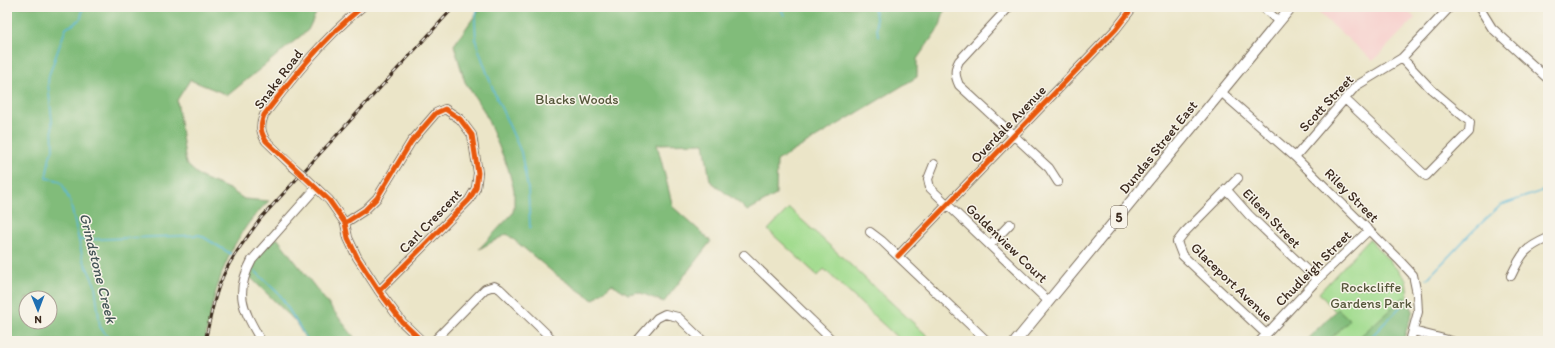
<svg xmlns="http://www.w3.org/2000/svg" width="1555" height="348" font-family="Itim,sans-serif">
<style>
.built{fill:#f7d0cd}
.green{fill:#a2dc8f;stroke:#6e8356}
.forest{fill:#81bc7a;stroke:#5e734c;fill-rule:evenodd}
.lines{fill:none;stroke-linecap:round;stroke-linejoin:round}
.stream{stroke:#5ab8d8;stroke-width:1.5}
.minor-casing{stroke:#796b5a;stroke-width:10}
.major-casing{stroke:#796b5a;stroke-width:12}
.minor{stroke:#fff;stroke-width:8}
.major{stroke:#fff;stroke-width:10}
.rail-casing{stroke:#3b2a1e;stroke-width:3}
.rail{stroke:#f7f3e8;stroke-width:1.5;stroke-dasharray:4.5;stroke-linecap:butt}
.minor-bridge-casing{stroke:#796b5a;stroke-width:10;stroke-linecap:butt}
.minor-bridge{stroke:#fff;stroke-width:8}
.cycleway-casing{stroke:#f7f3e8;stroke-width:8}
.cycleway{stroke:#e8590c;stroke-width:5}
.labels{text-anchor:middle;stroke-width:3;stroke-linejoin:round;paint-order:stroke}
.shield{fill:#f7f3e8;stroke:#73665b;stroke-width:1}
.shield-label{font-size:13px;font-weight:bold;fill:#3b2a1e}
.street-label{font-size:14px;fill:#3b2a1e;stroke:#f7f3e8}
.park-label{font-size:14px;fill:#55563a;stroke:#f7f3e8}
.water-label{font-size:15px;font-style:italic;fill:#445556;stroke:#f7f3e8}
</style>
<rect width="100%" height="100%" fill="#f7f3e8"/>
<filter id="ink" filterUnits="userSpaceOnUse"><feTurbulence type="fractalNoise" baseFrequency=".025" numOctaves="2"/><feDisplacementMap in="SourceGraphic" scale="8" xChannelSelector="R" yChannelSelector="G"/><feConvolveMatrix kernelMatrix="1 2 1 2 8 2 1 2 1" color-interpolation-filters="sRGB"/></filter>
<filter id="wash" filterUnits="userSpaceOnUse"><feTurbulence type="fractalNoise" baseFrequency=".012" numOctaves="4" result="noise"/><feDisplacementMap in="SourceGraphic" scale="16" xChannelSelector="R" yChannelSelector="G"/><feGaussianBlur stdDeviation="0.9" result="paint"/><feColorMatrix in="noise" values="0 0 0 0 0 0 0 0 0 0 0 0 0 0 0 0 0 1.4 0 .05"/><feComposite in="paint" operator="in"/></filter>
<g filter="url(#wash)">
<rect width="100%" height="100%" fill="#ebe5c8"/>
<path class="built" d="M1312,7H1404L1415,18L1373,61Z"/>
<path class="green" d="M789,208L933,341H901L824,269L818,276L768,230Z
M1369,239L1406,279L1409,306L1403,341H1315L1341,318L1319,293Z"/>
<path class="forest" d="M7,7H319L308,30L228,95L190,80L177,100L186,164L201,177L229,189L244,199L269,201C228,238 214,289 205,341H7ZM26,298H50V322H26Z
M481,7H945L940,26L917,59V77L777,161L776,195L747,211L740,204L710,181L704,143L657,144L673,207L711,241L664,302L638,292L628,294L612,284L593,300L555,274L507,234L479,249L512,214L514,208V190L508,168L484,111L465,82L454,45Z
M277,238L357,341H307L295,321L248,275L259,252Z
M1404,297L1413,310L1403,341H1355Z
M1338,309L1350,320L1328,341H1305Z"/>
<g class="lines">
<path class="stream" d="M83,7L81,18L74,24L66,28L49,75L48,83L52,121L53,150L50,156L46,178C50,179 56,179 59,181C65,185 66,195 70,201L83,259L95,285L100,327L111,341
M478,7L475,20L476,42L494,92L521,152L528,189L530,228
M780,7L784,15
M873,7L875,11L878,36
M80,240L200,235L231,254
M254,270L280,295L308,341
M1427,279L1474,230L1501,205L1548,189
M1367,341L1406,301"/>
</g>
</g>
<g filter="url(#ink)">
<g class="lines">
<g class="minor-casing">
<path id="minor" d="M1009,7L959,61C954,70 955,76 959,85L1049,168L1058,182
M1263,7L1279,22
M1479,7L1492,28L1548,79
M1220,91L1295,157L1400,261L1413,275L1417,294L1418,312L1410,341
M1345,99L1426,176L1469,132L1470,122L1431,89L1402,58
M1295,157L1356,86L1402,58L1450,7
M934,164L928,179L930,188L1048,301
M292,166L266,141C260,131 260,126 264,115C294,76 324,38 362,7
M305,177L329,200L345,223L348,238L357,257L379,291L402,322L422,341
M1238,178L1184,233L1177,242L1182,255L1266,334
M1226,189L1249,215L1317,280
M345,223L365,210L377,198L411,142L436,113L445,109L460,119L472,135L478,173L476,188L469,200L379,291
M870,232L882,241L987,341
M990,245L1010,224
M744,255L833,341
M898,256L1116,29L1133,7
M1511,276C1522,253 1525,248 1548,238
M1413,331L1452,341
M261,341C244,310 233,295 252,260L316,188
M434,341L485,289L494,286L500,289L554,341
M637,341L657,318L665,314L678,317L703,341
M1260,341L1317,280L1369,230"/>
</g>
<g class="major-casing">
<path id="major" d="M1016,341L1291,7"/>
</g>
<use href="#minor" class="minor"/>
<use href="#major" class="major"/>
<g class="rail-casing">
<path id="rail" d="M205,341C210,321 213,300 221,281C230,258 247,238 261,218L454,7"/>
</g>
<use href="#rail" class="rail"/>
<g class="minor-bridge-casing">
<path id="minor-bridge" d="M292,166L305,177"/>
</g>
<use href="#minor-bridge" class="minor-bridge"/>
<g class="cycleway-casing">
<path id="cycleway" d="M362,7C324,38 294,76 264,115C260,126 260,131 266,141L329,200L345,223L348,238L357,257L379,291L402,322L422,341
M345,223L365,210L377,198L411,142L436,113L445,109L460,119L472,135L478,173L476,188L469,200L379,291
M898,256L1116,29L1133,7"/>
</g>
<use href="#cycleway" class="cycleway"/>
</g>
</g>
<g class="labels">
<rect class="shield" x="1111" y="206" width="16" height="22" rx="3"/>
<g class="shield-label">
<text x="1119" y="222">5</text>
</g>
<g class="street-label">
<text transform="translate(278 79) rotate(-53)" y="5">Snake Road</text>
<text transform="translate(1326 103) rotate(-47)" y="5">Scott Street</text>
<text transform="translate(1008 124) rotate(-46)" y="5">Overdale Avenue</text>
<text transform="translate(1158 147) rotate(-51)" y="5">Dundas Street East</text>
<text transform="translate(1352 195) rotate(45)" y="5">Riley Street</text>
<text transform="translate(1272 218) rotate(46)" y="5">Eileen Street</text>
<text transform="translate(430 221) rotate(-46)" y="5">Carl Crescent</text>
<text transform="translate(1007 243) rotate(44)" y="5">Goldenview Court</text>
<text transform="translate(1313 268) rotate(-45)" y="5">Chudleigh Street</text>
<text transform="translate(1232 282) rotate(44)" y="5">Glaceport Avenue</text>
</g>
<g class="park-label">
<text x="577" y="104">Blacks Woods</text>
<text x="1371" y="292">Rockcliffe<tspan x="1371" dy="16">Gardens Park</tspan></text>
</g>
<g class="water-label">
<text transform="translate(98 268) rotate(76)" y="5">Grindstone Creek</text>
</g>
</g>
<rect width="1555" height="348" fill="none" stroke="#f7f3e8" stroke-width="24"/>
<g transform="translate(38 310) rotate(179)"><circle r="19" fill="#f7f3e8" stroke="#aca397"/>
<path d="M0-3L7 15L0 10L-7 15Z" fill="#1f6fb2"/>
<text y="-6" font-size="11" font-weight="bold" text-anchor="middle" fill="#3b2a1e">N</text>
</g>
</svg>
